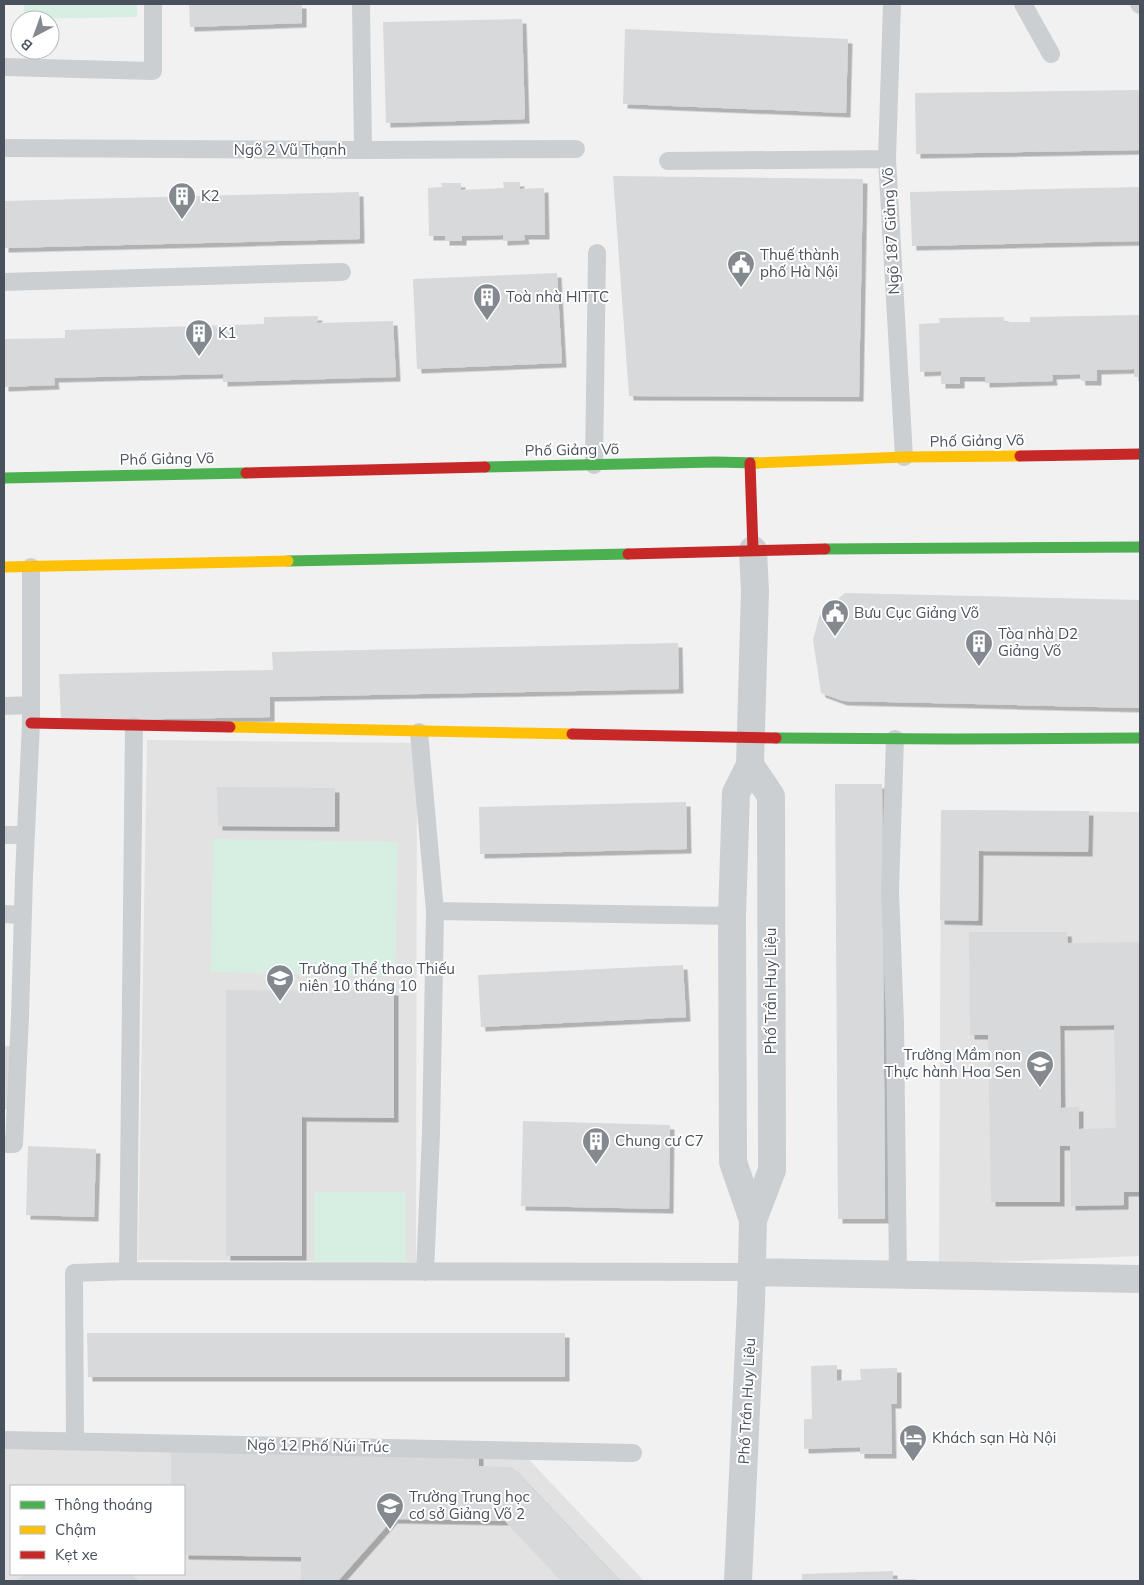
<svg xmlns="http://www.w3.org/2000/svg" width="1144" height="1585" font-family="Mulish,sans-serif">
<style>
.education{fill:#e3e2e2;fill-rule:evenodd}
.green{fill:#d7efe2}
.building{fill:#d8d9db;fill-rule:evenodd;filter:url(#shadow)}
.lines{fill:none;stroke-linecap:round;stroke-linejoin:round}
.lane{stroke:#cccfd2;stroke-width:18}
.street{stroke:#cccfd2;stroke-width:28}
.fast{stroke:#4caf50;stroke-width:11}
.slow{stroke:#ffc107;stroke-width:11}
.jam{stroke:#c62828;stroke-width:11}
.labels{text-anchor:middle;stroke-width:4;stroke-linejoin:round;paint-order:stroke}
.street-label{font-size:15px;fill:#49515c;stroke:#fff}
.poi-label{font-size:15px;fill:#49515c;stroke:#fff;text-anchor:start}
</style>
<defs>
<filter id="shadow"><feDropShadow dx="4.5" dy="4.5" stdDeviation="0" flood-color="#0004"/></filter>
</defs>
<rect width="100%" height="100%" fill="#f1f1f1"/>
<path class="education" d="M147,740L417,743L416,1262L138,1260Z
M941,810L1140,812V1256L939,1264Z
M4,1446H516L644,1581H4ZM11,1486H184V1574H11Z"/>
<path class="green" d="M24,4H137V17L24,19Z
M213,839L398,842L395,976L211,972Z
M314,1192H406V1262H314Z"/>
<path class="building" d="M189,4H302V23L190,27Z
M522,19L525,119L386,123L383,22Z
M625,29L848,39L846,113L623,104Z
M1140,90V150L916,154L915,93Z
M613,176L863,179L859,397L629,396Z
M503,182H520V189L544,188L545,235H524L525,240L503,241V235L462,236V241H445V236H429L428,188L442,187L441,183H461V190L504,188Z
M1140,187V241L912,246L910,192Z
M359,192L360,239L4,248V201Z
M557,273L562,363L417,369L413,279Z
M1140,315V377H1134V369L1097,370V381H1081L1080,374L1052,375L1053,381L985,383V377H960V384H941V371L920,372L919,324L940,323L939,318L1004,317V322H1030V317Z
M318,316L317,323L393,321L396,377L223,382V374L54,378L55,385L4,387V339L65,338V330L264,324V317Z
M845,593L1140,600V708L843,701L821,693L813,640L820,614Z
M678,643L679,689L270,697V717L61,721L59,674L273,670L272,652Z
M835,784H882L885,1219H838Z
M217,787L335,788V827L218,826Z
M686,802L687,849L480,854L479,807Z
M941,810L1089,811L1088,852L979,851L978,921L940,920Z
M969,932H1067L1068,943L1140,942V1192H1124V1205L1071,1206L1070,1146H1060V1202H991L988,1035H970ZM1114,1025L1116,1128L1079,1129V1107L1061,1108L1060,1026Z
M683,965L686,1017L481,1027L478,975Z
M226,990L394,991V1118L302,1117V1256H226Z
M4,1046H13L12,1109H4Z
M523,1121L670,1125L669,1209L521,1206Z
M28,1146L96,1149L94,1217L26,1215Z
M87,1333H565V1377H88Z
M837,1365V1381L861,1380L860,1369L897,1368V1404H891L892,1454H860V1447L804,1449V1419H812L811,1366Z
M171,1450L479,1454V1466L512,1467L620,1581H562L505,1521L393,1519L338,1581H301V1557L184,1555V1486H171Z
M893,1571V1579H916V1581H802V1574Z
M24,1574H131L139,1581H17Z"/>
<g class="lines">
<path class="lane" d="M361,4L363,150
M892,4L887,159L904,457
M1023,4L1051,54
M1139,4L1140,5
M4,67L153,71V4
M4,148L363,150L576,149
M668,161L887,159
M4,282L342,272
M594,465L597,253
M4,706L31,705
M419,732L435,911L431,1133L425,1272
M895,739L890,890L895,1024L898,1275
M4,835H25
M435,911L732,916
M4,914L22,915
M4,1144H14L20,1017L24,876L31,723V567
M128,1271L134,726
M4,1440L633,1453
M75,1441L74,1273L128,1271L752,1272"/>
<path class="street" d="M750,765L771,796L772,1170L753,1220
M752,1272L1140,1279
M738,1581L751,1304L753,1220L733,1162L732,916L736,793L750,765L755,591L753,550"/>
<path class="fast" d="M485,467L715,462L757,463
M4,478L246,473
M825,549L1140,547
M288,561L628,554
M776,738L952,739L1140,738"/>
<path class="slow" d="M757,463L904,457L1020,456
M4,567L288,561
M230,727L572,734"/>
<path class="jam" d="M1020,456L1140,454
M750,463L753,550
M246,473L485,467
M628,554L825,549
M31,723L230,727
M572,734L776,738"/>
</g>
<defs>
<g id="building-pin" transform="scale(1.4375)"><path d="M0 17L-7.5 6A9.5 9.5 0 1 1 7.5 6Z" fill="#848990" stroke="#fff"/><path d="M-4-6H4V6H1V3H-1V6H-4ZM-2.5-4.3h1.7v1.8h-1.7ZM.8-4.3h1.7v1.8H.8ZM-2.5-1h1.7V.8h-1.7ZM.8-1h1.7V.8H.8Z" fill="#fff"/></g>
<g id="civic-pin" transform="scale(1.4375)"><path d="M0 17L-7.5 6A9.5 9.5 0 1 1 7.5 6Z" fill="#848990" stroke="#fff"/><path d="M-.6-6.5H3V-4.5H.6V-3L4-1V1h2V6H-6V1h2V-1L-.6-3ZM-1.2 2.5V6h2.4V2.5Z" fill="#fff"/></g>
<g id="school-pin" transform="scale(1.4375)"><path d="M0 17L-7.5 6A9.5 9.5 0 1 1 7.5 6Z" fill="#848990" stroke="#fff"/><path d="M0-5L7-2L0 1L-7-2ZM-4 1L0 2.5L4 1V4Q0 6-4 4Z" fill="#fff"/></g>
<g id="hotel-pin" transform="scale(1.4375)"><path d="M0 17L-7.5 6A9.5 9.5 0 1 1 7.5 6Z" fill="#848990" stroke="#fff"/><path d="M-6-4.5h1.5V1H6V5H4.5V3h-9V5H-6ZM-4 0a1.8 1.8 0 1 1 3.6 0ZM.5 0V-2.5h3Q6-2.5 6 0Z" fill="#fff"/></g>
</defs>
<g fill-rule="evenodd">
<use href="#building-pin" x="182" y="196"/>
<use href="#civic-pin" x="741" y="264"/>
<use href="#building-pin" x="487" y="297"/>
<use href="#building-pin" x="199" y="333"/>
<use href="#civic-pin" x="835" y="613"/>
<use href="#building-pin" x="979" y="643"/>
<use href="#school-pin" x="280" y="978"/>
<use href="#school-pin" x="1040" y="1064"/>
<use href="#building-pin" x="596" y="1141"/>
<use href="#hotel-pin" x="913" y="1438"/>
<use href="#school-pin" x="390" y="1506"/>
</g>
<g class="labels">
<g class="street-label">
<text x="290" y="155">Ngõ 2 Vũ Thạnh</text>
<text transform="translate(891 231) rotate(-93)" y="5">Ngõ 187 Giảng Võ</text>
<text transform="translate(977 441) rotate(-1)" y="5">Phố Giảng Võ</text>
<text transform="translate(572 450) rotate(-1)" y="5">Phố Giảng Võ</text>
<text transform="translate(167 459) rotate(-1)" y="5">Phố Giảng Võ</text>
<text transform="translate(771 991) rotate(-90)" y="5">Phố Trần Huy Liệu</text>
<text transform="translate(747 1401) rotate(-87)" y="5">Phố Trần Huy Liệu</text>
<text transform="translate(318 1446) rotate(1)" y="5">Ngõ 12 Phố Núi Trúc</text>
</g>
<g class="poi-label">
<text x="201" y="201">K2</text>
<text x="760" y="260">Thuế thành<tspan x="760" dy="17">phố Hà Nội</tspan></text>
<text x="506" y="302">Toà nhà HITTC</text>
<text x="218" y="338">K1</text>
<text x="854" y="618">Bưu Cục Giảng Võ</text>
<text x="998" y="639">Tòa nhà D2<tspan x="998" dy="17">Giảng Võ</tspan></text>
<text x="299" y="974">Trường Thể thao Thiếu<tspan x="299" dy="17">niên 10 tháng 10</tspan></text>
<text x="1021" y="1060" text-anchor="end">Trường Mầm non<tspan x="1021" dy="17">Thực hành Hoa Sen</tspan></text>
<text x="615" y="1146">Chung cư C7</text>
<text x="932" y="1443">Khách sạn Hà Nội</text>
<text x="409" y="1502">Trường Trung học<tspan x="409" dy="17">cơ sở Giảng Võ 2</tspan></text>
</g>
</g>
<rect width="1144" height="1585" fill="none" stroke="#49515c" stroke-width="10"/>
<rect x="10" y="1485" width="175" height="90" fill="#ffffff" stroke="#b6b9be"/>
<rect x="20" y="1501" width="25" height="8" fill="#4caf50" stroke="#b6b9be"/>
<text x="55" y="1510" font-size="15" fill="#49515c">Thông thoáng</text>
<rect x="20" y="1526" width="25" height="8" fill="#ffc107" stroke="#b6b9be"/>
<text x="55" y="1535" font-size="15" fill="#49515c">Chậm</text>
<rect x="20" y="1551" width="25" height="8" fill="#c62828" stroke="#b6b9be"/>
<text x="55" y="1560" font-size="15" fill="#49515c">Kẹt xe</text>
<g transform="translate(35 35) rotate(221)"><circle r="24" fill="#ffffff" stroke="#b6b9be"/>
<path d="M0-4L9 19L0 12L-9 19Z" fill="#848990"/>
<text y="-8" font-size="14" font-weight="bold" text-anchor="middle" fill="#49515c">B</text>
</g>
</svg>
